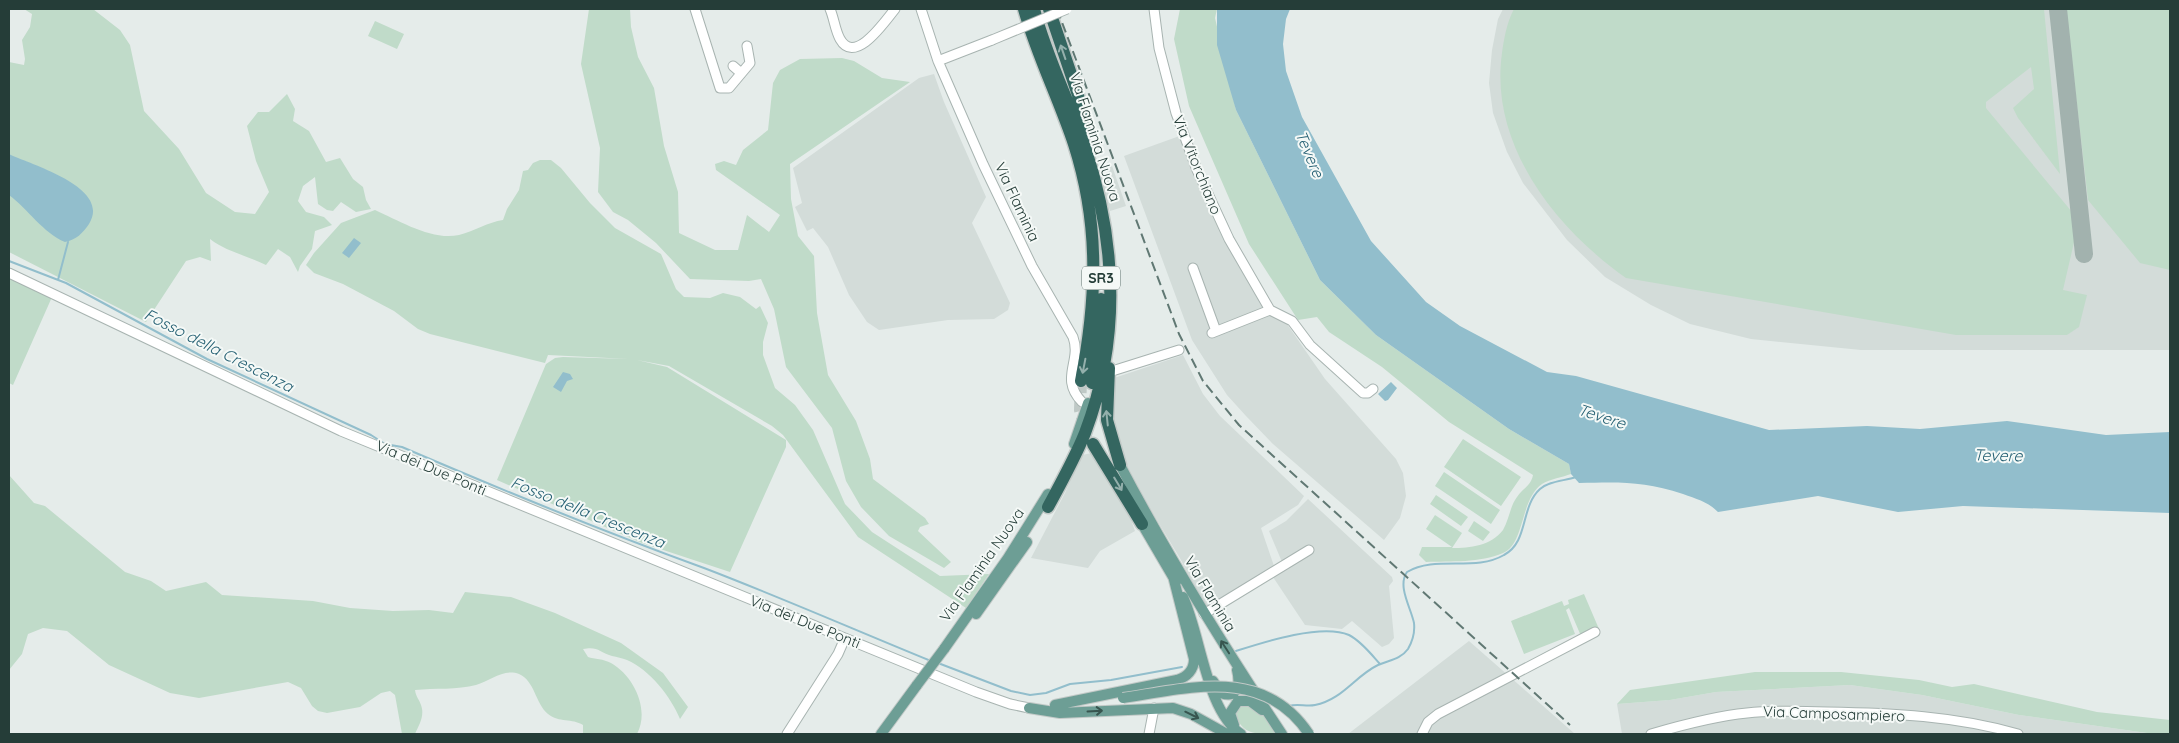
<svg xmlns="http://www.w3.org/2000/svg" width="2179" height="743" font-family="Quicksand,sans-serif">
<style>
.built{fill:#d3dcd9}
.green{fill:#c0dbc9}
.water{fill:#92becc}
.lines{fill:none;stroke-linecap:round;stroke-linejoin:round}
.stream{stroke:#92becc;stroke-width:2}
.taxiway{stroke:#a2b2ae;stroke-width:18}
.highway-tunnel{stroke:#bfc9c6;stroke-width:12;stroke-dasharray:12 6;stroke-linecap:butt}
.minor-casing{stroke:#a8b4b1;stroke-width:11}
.major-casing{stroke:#c2c9c7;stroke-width:12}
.highway-casing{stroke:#c2c9c7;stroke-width:15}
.minor{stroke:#fff;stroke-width:9}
.major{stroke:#6d9e95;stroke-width:10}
.highway{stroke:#346660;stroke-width:12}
.rail{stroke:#607873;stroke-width:2;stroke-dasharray:10 5;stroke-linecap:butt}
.minor-bridge-casing{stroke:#a8b4b1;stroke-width:11;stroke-linecap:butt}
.major-bridge-casing{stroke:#c2c9c7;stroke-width:12;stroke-linecap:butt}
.minor-bridge{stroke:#fff;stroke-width:9}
.major-bridge{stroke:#6d9e95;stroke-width:10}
.oneway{stroke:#94b0ac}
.oneway2{stroke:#37554f}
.labels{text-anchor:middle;stroke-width:4;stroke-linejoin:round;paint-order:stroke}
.shield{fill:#f5f9f7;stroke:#637571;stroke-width:1}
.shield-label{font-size:14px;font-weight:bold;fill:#253d38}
.street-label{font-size:15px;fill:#253d38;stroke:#f5f9f7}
.water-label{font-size:16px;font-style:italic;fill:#256073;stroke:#f5f9f7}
</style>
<rect width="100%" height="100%" fill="#e5ecea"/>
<path class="built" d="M1503,9H2170V350H1861L1751,339L1690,324L1651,305L1605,277L1567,240L1523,183L1507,152L1493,113L1489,83L1492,50L1498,19Z
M934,74L944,102L986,197L972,223L1010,303L1008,310L994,319L948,320L879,330L867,322L849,295L828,247L813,228L807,231L795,207L802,203L793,168L919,78Z
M1185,134L1228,224L1249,278L1287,324L1325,379L1396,459L1403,473L1406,496L1400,518L1384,540L1273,444L1246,416L1227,395L1192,340L1124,156Z
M1111,163L1126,206L1110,211L1098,170L1099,166Z
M1183,355L1203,394L1220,416L1304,496L1298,505L1261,528L1274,566L1206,610L1181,560L1134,482L1116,444L1111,418L1114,378Z
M1092,453L1130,517L1135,531L1100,551L1088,568L1031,558L1065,493L1082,455Z
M1308,499L1392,577L1393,581L1389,586L1394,638L1389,644L1382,647L1352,621L1342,629L1305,625L1273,577L1312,553L1282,562L1269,531L1286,521Z
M1469,641L1575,734H1348Z
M1850,685L1922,695L2019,715L2154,734H1622L1617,704L1670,700L1716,692Z"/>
<path class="green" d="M24,9H93L120,30L130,45L144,111L179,149L206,193L235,212L255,214L269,192L256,161L247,126L258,112H269L287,94L295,109L293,121L309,131L326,162L340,158L353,179L363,187L366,200L371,209L356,212L341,202L333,211L327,210L318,204L315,177L303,186L298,201L306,212L324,217L332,225L315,231L312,249L300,266L298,272L290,257L278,249L266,265C246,255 227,252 210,239L211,261L200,257L186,261L146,322L9,252V62L24,65L25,59L22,40L30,27L32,14Z
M589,9H630L631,27L638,57L654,88L664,146L678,192L679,233L715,250H738L747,215L769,232L780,215L716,170L715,164L724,161L736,165L743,150L768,130L773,83L780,70L800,59L842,58L854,61L882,78L910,82L790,164L791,199L798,236L814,256L817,313L828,375L856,421L870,459L873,479L925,518L929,524L920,527L918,531L951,562L944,568L889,536L861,507L846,481L832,428L786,367L774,309L761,279L749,281L690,279L656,243L628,220L613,212L598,192L600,148L581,64Z
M1180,9H1217L1215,18L1236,110L1320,280L1376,335L1509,429L1569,464L1571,474C1563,477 1550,479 1542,484C1520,499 1525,544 1503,553C1480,563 1451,561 1426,562L1419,555L1422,547H1452L1426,529L1435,515L1462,533L1452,548C1470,548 1491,546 1503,530C1509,520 1510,506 1517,497C1523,488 1531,486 1533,475L1449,422L1382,367L1329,332L1317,317L1298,320L1249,244L1189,106L1174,39Z
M1514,9H2044L2060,174L2018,118L2013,108L2034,89L2031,67L1986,102V108L2072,212L2075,238L2063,290L2087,295L2079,327L2067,335H1956L1626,278C1555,228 1489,144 1502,53C1504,38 1507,22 1514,9Z
M2066,9H2170V270L2140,263L2088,200Z
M375,21L404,34L397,49L368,36Z
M540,160H551L561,168L590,203L615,228L661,254L676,289L684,297L710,298L723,293L740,297L756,309L760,306L768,323L763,342V355L775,388L795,405L813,430L845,504L872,532L940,576L989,574L966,608L858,537L783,435L772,426L669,366L637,360L667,367L786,440V447L730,572L642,543L497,480L546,364L555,358L563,357L629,359L548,355L545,363L430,334L418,329L394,311L343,284L314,273L306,265L314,253L341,223L375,210C400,221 432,241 459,235C475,231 488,222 503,220L507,209L519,190L523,171L528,170L533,163Z
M9,278L52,297L13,385L9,383Z
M1463,439L1521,477L1501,506L1444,467Z
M1444,472L1500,510L1491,524L1435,486Z
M9,475L34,503L45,506L125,572L151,581L166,591L206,582L222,595L313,601L350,608L393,611L429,610L453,613L465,592L511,597L555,613L621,643L663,673L688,707L680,719C671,697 650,670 627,660C622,658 617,657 612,656C599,652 598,646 583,649L588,657C594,659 604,659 611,663C634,676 650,710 637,734H583V725C572,718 559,723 548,714C535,703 535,681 519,674C504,668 490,681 476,685C458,690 434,688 415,690C416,697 419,699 421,705C425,716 419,725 415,734H402L395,695L390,691L381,693L360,707L327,713L318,711L312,706L301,688L288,682L199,698L170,693L109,665L67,631L43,628L28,634L22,654L9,670Z
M1436,495L1468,517L1461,526L1430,504Z
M1474,521L1490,532L1483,541L1468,531Z
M1584,594L1599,629L1581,636L1569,608L1566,610L1575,634L1524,654L1511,621L1562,601L1564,606L1569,604L1568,600Z
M1755,672H1841L1919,680L1952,687L1974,684L2097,712L2170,720V734H2154L2019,715L1922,695L1850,685L1716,692L1670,700L1617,704L1630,690Z
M1245,703L1261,712L1278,734C1257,734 1242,736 1235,713L1239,706Z"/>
<path class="water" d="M1217,9H1290L1286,19L1283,44L1286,71L1302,117L1371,241L1426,302L1460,326L1547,372L1576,376L1769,430L1867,426L1920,429L2007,421L2106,435L2170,432V513L1963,506L1898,512L1818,496L1718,512C1708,502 1697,499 1683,494C1644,481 1620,482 1579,483L1571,474L1569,464L1509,429L1376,335L1320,280L1236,110L1217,45Z
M9,154C31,165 112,187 89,224C83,233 76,240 65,242C43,233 28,209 9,195Z
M354,238L361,243L349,258L342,253Z
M563,372L570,374L573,379L567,381L561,392L553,387Z
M1391,382L1397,388L1388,400L1385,401L1378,394Z"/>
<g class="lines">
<path class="stream" d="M9,261L66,283L207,359L371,435L385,444L402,447C502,490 602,531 704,568C780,597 855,630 931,661
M58,280L68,242
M1236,651C1264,642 1322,623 1349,635C1361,641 1371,654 1380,664
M938,663L1011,691L1030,695L1046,693L1070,684L1111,680L1182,667
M1289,706C1298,703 1306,707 1315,705C1342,700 1355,676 1378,665C1389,660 1400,660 1408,649C1412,642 1415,632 1414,623C1411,608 1397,586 1407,572C1436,555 1475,572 1504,555C1529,542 1520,507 1540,489C1549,481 1564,481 1576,477"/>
<path class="taxiway" d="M2058,9L2084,254"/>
<path class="highway-tunnel" d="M1081,381L1080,410L1084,425"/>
<g class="minor-casing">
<path id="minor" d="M695,9L720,88H729L750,63L747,46
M830,9C834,18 835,30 840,39C855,66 885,21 895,9
M921,9L938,61L983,164L1032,266L1073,337C1082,362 1059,378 1082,402
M1154,9L1159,48L1176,113L1197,170L1229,239L1270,310L1292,321L1310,345L1363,393H1368L1373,389
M938,61L992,40
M733,66L741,73
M1193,268L1216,331
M9,273L341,431L976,692L1010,704L1029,708
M1212,333L1270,310
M1109,372L1179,350
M1204,614L1309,550
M787,734L838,654L845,638
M1149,734L1154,708
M1422,734L1428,722L1438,714L1595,632
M1651,734C1682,725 1715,716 1747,713C1773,710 1800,711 1827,712C1891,713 1957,716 2018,734"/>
</g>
<g class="major-casing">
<path id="major" d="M1074,444L1088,403
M1120,465C1169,558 1224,647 1282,734
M1142,524L1176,582
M1183,597C1201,635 1206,711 1241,734
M976,614L1027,542
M944,649L1008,558L1048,494
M1213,681L1221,693C1239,700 1240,682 1237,670
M1055,705L1177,680C1187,677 1194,670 1194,659L1173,576
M1029,708L1060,713L1173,708L1191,714L1227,734
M1234,725L1230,713L1238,701H1250L1262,710
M881,734L917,685"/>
</g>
<g class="highway-casing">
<path id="highway" d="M1024,9C1037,55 1059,99 1074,144C1100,225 1097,299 1081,381
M1034,9C1046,56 1069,101 1085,147C1116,241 1121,339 1085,433C1075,458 1061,483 1048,507
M1049,9L1078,95L1084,128
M1109,368L1107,420L1120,465
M1092,383L1101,323V299
M1093,444L1142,524"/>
</g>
<use href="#minor" class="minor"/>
<use href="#major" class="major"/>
<use href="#highway" class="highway"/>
<path class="rail" d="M1057,9L1179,334L1203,381L1239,425L1570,725"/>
<g class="minor-bridge-casing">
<path id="minor-bridge" d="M992,40L1067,9"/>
</g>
<g class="major-bridge-casing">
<path id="major-bridge" d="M917,685L944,649
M1123,698C1190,688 1264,666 1309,734"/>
</g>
<use href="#minor-bridge" class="minor-bridge"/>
<use href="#major-bridge" class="major-bridge"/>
</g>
<defs><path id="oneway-shaft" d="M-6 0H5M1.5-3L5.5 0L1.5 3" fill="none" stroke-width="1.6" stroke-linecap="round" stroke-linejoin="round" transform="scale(1.25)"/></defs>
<g class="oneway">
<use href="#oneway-shaft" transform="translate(1063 52) rotate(-109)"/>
<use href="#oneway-shaft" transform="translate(1084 366) rotate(101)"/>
<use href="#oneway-shaft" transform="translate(1107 418) rotate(-96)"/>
<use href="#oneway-shaft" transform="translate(1118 484) rotate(59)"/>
</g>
<g class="oneway2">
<use href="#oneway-shaft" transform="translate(1225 647) rotate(-123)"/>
<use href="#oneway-shaft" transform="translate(1095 711) rotate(-3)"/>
<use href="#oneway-shaft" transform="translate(1192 715) rotate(26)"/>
</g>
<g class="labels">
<rect class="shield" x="1082" y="266.5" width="38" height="23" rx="4"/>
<g class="shield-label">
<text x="1101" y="283">SR3</text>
</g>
<g class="street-label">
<text transform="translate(1095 137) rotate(72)" y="5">Via Flaminia Nuova</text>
<text transform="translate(1197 165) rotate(68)" y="5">Via Vitorchiano</text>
<text transform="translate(1017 202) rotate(65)" y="5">Via Flaminia</text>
<text transform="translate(431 468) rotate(23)" y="5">Via dei Due Ponti</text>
<text transform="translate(982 565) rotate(-55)" y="5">Via Flaminia Nuova</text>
<text transform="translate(1210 594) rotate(59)" y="5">Via Flaminia</text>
<text transform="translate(805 622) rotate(22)" y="5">Via dei Due Ponti</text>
<text transform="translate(1834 714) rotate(2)" y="5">Via Camposampiero</text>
</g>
<g class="water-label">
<text transform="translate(1310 154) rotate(67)" y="6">Tevere</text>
<text transform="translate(219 350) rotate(27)" y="6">Fosso della Crescenza</text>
<text transform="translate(1602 416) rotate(18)" y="6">Tevere</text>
<text transform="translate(1998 455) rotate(1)" y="6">Tevere</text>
<text transform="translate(588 512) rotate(22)" y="6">Fosso della Crescenza</text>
</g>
</g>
<rect width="2179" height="743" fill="none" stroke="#253d38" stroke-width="20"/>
</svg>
